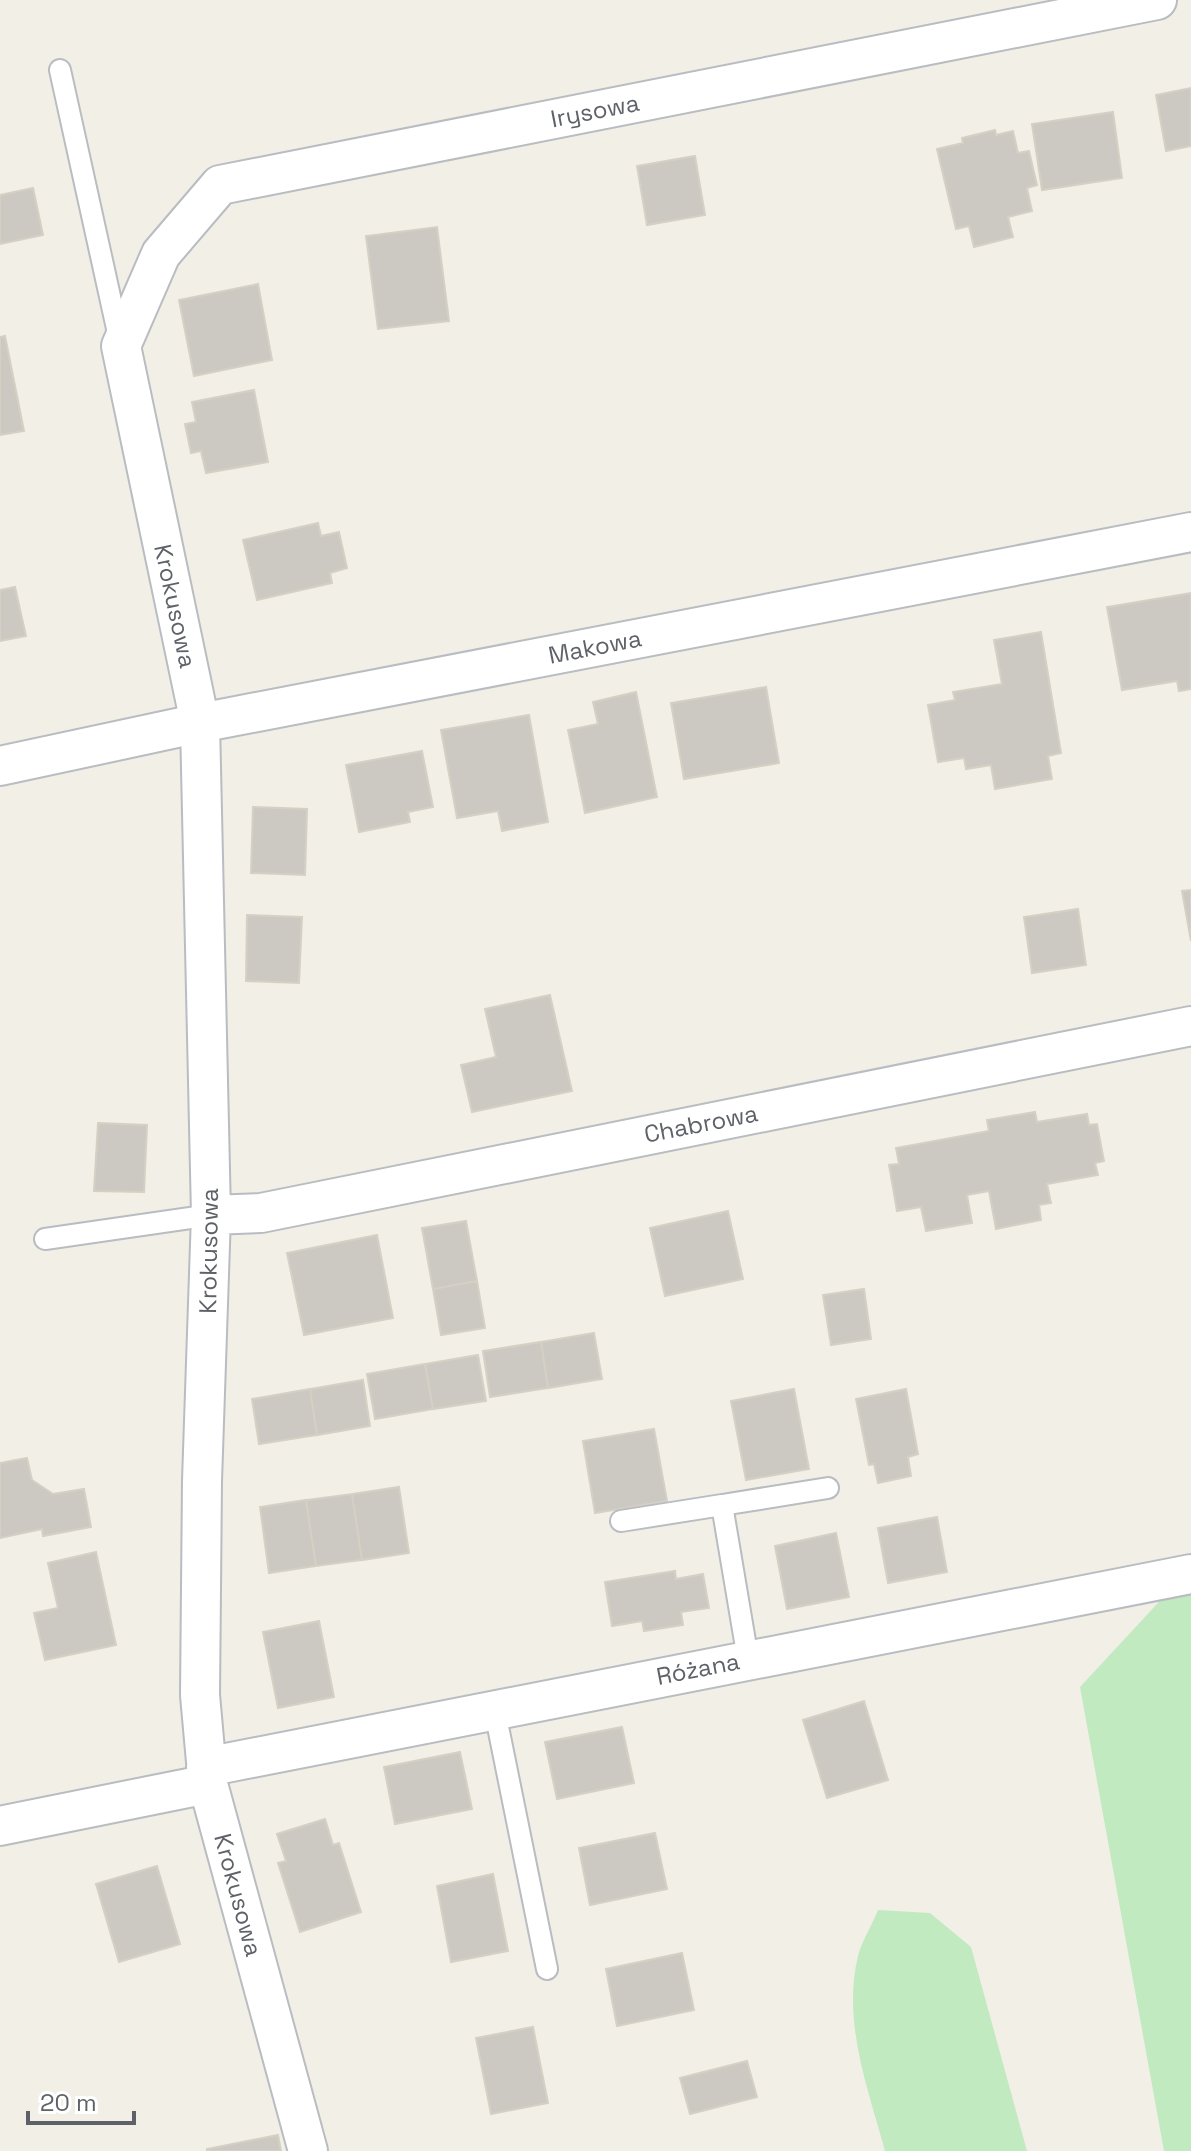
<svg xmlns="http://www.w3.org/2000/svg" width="1191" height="2151" font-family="'Space Grotesk',sans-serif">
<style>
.green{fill:#c1eac1}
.building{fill:#ccc9c3;stroke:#d6d0c4;stroke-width:2}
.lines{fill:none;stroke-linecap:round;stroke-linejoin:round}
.service-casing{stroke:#b9bcc1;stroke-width:24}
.minor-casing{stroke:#b9bcc1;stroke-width:42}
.service{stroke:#fff;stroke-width:20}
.minor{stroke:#fff;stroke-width:38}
.labels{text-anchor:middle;stroke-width:6;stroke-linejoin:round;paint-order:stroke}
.street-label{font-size:24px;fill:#5e6268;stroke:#fff}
</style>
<rect width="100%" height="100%" fill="#f1efe6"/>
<path class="green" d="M1191,1588V2151H1164L1080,1687L1170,1590Z
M878,1910L930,1913L971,1947L1027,2151H885C868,2088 842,2022 858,1956C862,1941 872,1925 878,1910Z"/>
<path class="building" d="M1191,88V146L1166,151L1156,95Z
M1113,112L1122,178L1042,190L1032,124Z
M995,130L996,135L1013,131L1018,153L1029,151L1037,185L1027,188L1032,211L1008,217L1013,237L974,247L969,226L956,229L937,149L963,143L962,138Z
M695,156L705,215L647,225L637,166Z
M33,188L43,235L0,244V195Z
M437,227L449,321L378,329L366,236Z
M258,284L272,360L194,376L179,300Z
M5,336L24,431L0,435V337Z
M254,390L268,462L206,473L201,451L191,453L185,424L196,422L192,402Z
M318,523L321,536L339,532L347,568L330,573L332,583L257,600L243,540Z
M15,587L26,636L0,641V590Z
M1191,593V689L1179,691L1177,681L1122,690L1107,607Z
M1041,632L1061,753L1048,756L1052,779L995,789L991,765L966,769L964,758L938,762L928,705L955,700L953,692L1002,684L994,640Z
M766,687L779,763L684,779L671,703Z
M636,692L657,797L585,813L568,730L598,724L593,702Z
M529,715L548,822L502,831L498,811L457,818L441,730Z
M422,751L433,807L408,812L410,822L359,832L346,765Z
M253,807L307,809L305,875L251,873Z
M1191,890V941L1182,891Z
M1078,909L1086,965L1032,973L1024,917Z
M247,915L302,917L299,983L246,981Z
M550,995L572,1091L472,1112L461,1065L496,1057L485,1009Z
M1035,1112L1037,1122L1087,1114L1089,1125L1097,1124L1104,1161L1095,1163L1098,1175L1047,1184L1051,1203L1039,1205L1041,1220L996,1229L989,1191L967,1195L972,1223L926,1231L921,1207L897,1211L889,1165L899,1164L896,1148L989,1131L987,1120Z
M98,1123L147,1125L144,1192L94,1191Z
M728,1211L743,1279L665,1296L650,1228Z
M466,1221L477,1281L433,1289L422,1228Z
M377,1235L393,1318L304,1335L287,1253Z
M477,1281L485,1328L441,1335L433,1289Z
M864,1289L871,1339L831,1345L823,1295Z
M594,1333L602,1379L548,1388L541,1342Z
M541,1342L548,1388L490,1397L483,1351Z
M478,1355L486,1401L433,1409L425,1364Z
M425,1364L433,1409L375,1419L367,1374Z
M363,1380L370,1426L317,1435L310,1389Z
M310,1389L317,1435L259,1444L252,1399Z
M794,1389L809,1469L746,1480L731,1401Z
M906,1389L918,1454L908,1457L911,1476L878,1483L874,1464L869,1465L856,1399Z
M654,1429L667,1501L595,1513L583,1441Z
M27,1458L32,1480L53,1494L84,1489L91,1527L43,1536L42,1529L0,1538V1463Z
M399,1487L409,1553L362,1560L352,1494Z
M352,1494L362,1560L316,1566L306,1500Z
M306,1500L316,1566L269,1573L260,1507Z
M937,1517L947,1572L888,1583L878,1528Z
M836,1533L849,1597L787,1609L775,1546Z
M96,1552L116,1645L45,1660L34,1613L58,1608L48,1563Z
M675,1571L676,1579L703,1574L709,1608L681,1612L683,1625L644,1631L642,1621L612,1626L605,1582Z
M319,1621L334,1697L278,1708L263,1632Z
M864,1701L888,1780L827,1798L803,1720Z
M622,1727L634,1783L557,1799L545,1742Z
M460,1752L472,1809L395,1824L384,1767Z
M325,1819L333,1845L339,1843L361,1912L300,1932L278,1863L286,1861L277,1834Z
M655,1833L667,1889L590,1905L579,1848Z
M157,1866L180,1944L119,1962L96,1884Z
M493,1874L508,1951L451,1962L437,1886Z
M682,1953L694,2010L617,2026L606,1969Z
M533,2027L548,2103L491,2114L476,2038Z
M747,2061L757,2097L690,2114L680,2078Z
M278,2135L281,2151H207V2149Z"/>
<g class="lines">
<g class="service-casing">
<path id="service" d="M60,70L120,342
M45,1239L211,1215
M621,1521L722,1505
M748,1659L722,1505L828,1488
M494,1707L547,1969"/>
</g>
<g class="minor-casing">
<path id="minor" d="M0,766L200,723L1191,532
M211,1215L261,1213L1191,1026
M206,1767L1191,1574
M0,1826L208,1784
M308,2151L208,1784L200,1695L202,1481L211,1215L200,723L121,346L161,254L220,185L1157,0"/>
</g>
<use href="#service" class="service"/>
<use href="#minor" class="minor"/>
</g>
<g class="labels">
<g class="street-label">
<text transform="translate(595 111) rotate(-11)" y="8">Irysowa</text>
<text transform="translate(175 606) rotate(78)" y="8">Krokusowa</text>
<text transform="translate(595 647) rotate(-11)" y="8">Makowa</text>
<text transform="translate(701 1124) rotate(-11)" y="8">Chabrowa</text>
<text transform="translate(209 1251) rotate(-89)" y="8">Krokusowa</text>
<text transform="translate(698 1669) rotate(-11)" y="8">Różana</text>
<text transform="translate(238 1895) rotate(75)" y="8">Krokusowa</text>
</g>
</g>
<path d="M28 2111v12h106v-12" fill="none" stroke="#5e6268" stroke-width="4"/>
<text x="40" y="2111" font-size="24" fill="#5e6268" stroke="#ffffff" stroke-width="6" paint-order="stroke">20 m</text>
</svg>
